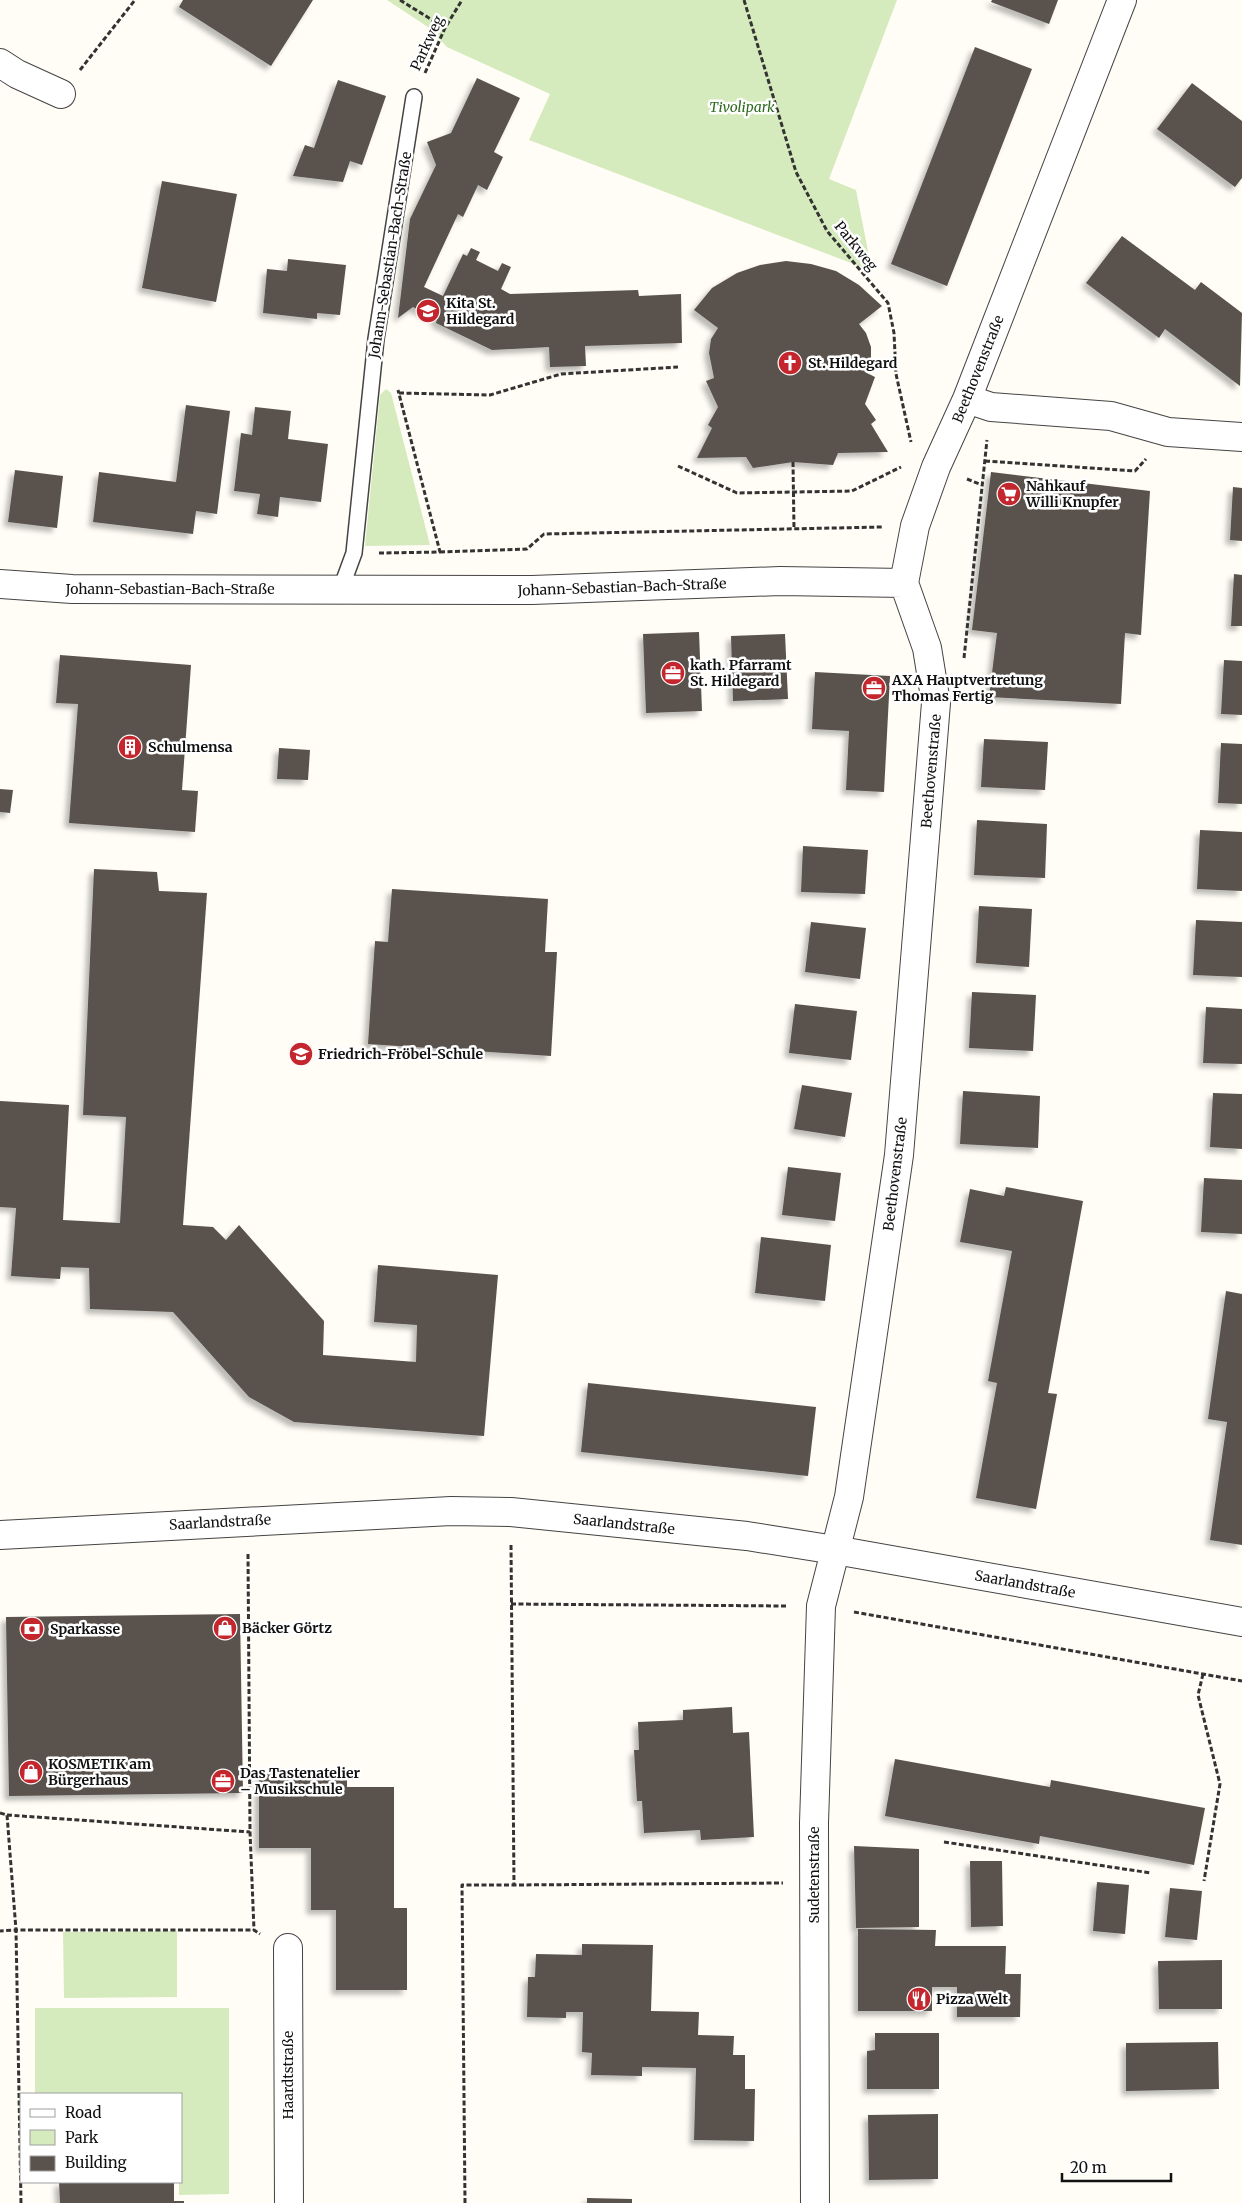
<svg xmlns="http://www.w3.org/2000/svg" width="1242" height="2203" font-family="Merriweather,serif">
<style>
.green{fill:#d5ebbd}
.building{fill:#5a524d;filter:url(#shadow)}
.lines{fill:none;stroke-linecap:round;stroke-linejoin:round}
.service-casing{stroke:#444;stroke-width:18}
.minor-casing{stroke:#444;stroke-width:30}
.tertiary-casing{stroke:#444;stroke-width:30}
.path{stroke:#333;stroke-width:3;stroke-dasharray:5 2.5;stroke-linecap:butt}
.service{stroke:#fff;stroke-width:15}
.minor{stroke:#fff;stroke-width:28}
.tertiary{stroke:#fff;stroke-width:28}
.labels{text-anchor:middle;stroke-width:5;stroke-linejoin:round;paint-order:stroke}
.street-label{font-size:14px;fill:#111;stroke:#fff}
.park-label{font-size:14px;font-style:italic;fill:#2f6b1f;stroke:#fff}
.poi-label{font-size:14px;font-weight:bold;fill:#111;stroke:#fff;text-anchor:start}
</style>
<defs>
<filter id="shadow"><feDropShadow dx="-4.5" dy="4.5" stdDeviation="2.5" flood-color="#0004"/></filter>
</defs>
<rect width="100%" height="100%" fill="#fffdf5"/>
<path class="green" d="M387,0H897L829,179L856,190L872,271L529,140L550,94L447,47L428,27Z
M386,389L391,393L430,545L365,546L380,395Z
M177,1931V1997L64,1998L63,1932Z
M35,2008H229V2194L179,2195V2182H181V2094H35Z"/>
<path class="building" d="M183,0H313L271,66L179,7Z
M992,0H1058L1049,24L991,2Z
M975,47L1032,69L947,286L891,264Z
M477,78L520,98L494,152L503,157L487,190L478,185L463,217L458,214L424,287L443,296L463,254L467,256L471,248L480,252L476,260L498,271L502,263L511,267L501,289L510,294L638,290L639,296L681,294L682,343L585,346L586,366L550,367L549,347L492,350L436,323L437,319L413,307L398,318L410,219L436,165L427,142L451,133Z
M338,80L386,96L362,165L350,161L343,182L293,176L305,145L314,148Z
M1192,83L1242,121V178L1235,187L1157,129Z
M162,181L237,194L216,302L142,288Z
M1122,236L1195,290L1201,282L1242,313L1240,386L1165,329L1159,338L1086,283Z
M288,259L346,265L340,315L317,313V319L263,313L267,269L287,271Z
M786,261L811,264L836,271L859,285L882,306L859,324L866,333L871,347V361L867,373L875,377L865,404L876,420L871,424L888,452L838,453L833,465L793,462L753,468L746,457L697,458L712,428L708,425L718,407L706,381L714,378L709,353L711,339L718,328L694,310L712,288L737,273L760,265Z
M186,405L230,411L217,514L196,511L193,534L93,522L99,472L176,482Z
M255,407L291,411L288,439L328,444L321,502L280,497L278,517L257,514L260,494L234,491L241,433L252,435Z
M15,470L63,476L57,528L8,522Z
M991,472L1150,491L1141,635L1125,633L1121,704L989,697L997,633L972,630Z
M1233,487L1242,488V541L1230,540Z
M1234,574L1242,575V626H1231Z
M699,632L702,711L646,713L643,634Z
M785,634L788,699L733,701L731,636Z
M60,655L191,665L182,790L198,791L195,832L69,823L78,704L56,703Z
M1224,660L1242,661V715L1221,714Z
M815,672L890,676L884,792L846,790L849,731L812,729Z
M984,739L1048,742L1045,790L981,787Z
M1221,743L1242,744V804L1218,803Z
M279,748L310,750L308,780L277,779Z
M0,789L13,790L10,813L0,812Z
M977,820L1047,824L1045,878L974,875Z
M1200,830L1242,832V891L1197,889Z
M803,846L868,850L865,894L801,892Z
M94,869L157,872L159,891L207,893L183,1225L213,1227L226,1240L239,1225L324,1321L323,1355L416,1362L417,1325L374,1322L378,1265L498,1275L484,1436L294,1422L249,1397L173,1312L90,1309L89,1268L61,1267L60,1279L11,1276L16,1208L0,1207V1101L69,1105L63,1220L120,1223L126,1117L83,1115Z
M392,889L548,899L545,952H557L551,1056L368,1044L375,941L388,942Z
M979,906L1032,909L1029,967L976,963Z
M1196,920L1242,922V977L1193,975Z
M811,922L866,928L860,979L805,972Z
M972,992L1036,995L1033,1051L969,1048Z
M795,1004L857,1011L851,1060L789,1053Z
M1206,1007L1242,1009V1064L1203,1063Z
M802,1085L852,1093L845,1137L794,1129Z
M963,1091L1040,1096L1038,1148L960,1144Z
M1213,1093L1242,1094V1149L1210,1147Z
M788,1167L841,1173L835,1221L782,1215Z
M1204,1178L1242,1180V1234L1201,1232Z
M1006,1187L1083,1201L1048,1393L1057,1394L1036,1509L976,1498L997,1383L988,1381L1012,1251L960,1242L970,1189L1004,1196Z
M761,1237L831,1245L825,1301L755,1293Z
M1226,1291L1242,1294V1545L1210,1540L1227,1422L1208,1419Z
M588,1383L816,1407L808,1476L581,1452Z
M240,1614L243,1793L9,1796L6,1617Z
M732,1707L733,1733L749,1732L754,1837L701,1840L700,1830L644,1833L642,1801H637L634,1750H639L638,1722L683,1720V1710Z
M895,1759L1050,1787L1051,1780L1205,1808L1194,1865L1040,1836L1039,1844L885,1816Z
M259,1773H347V1787H394V1908H407V1990H336V1910H311V1848H259Z
M854,1846L919,1849V1927L856,1928Z
M970,1861H1002L1003,1926L971,1927Z
M1097,1882L1129,1885L1125,1934L1093,1931Z
M1170,1888L1202,1891L1197,1940L1165,1937Z
M858,1929L936,1930L935,1946H1006L1005,1974H1021L1020,2017H957V1987H932V2011H858Z
M582,1944L653,1945L651,2011L699,2012L698,2035L734,2036L733,2055H745V2089H755L754,2141L694,2140L696,2068L642,2067V2076L591,2075L592,2053L582,2052L583,2012H566V2018L527,2017L528,1977H535L536,1954L582,1955Z
M1222,1960V2009H1159L1158,1961Z
M875,2033H939V2089H867V2051L875,2050Z
M1218,2042L1219,2089L1126,2091V2043Z
M938,2114V2179L869,2180L868,2115Z
M59,2182H174V2201H184V2203H60Z
M587,2198L632,2199V2203H587Z"/>
<g class="lines">
<g class="service-casing">
<path id="service" d="M340,591L354,553L376,339L414,97"/>
</g>
<g class="minor-casing">
<path id="minor" d="M0,63L17,74L61,94
M967,399L991,407L1111,416L1168,432L1242,437
M0,584L72,589L532,590L780,581L904,583
M288,1948L289,2203
M815,2203L814,1823L821,1606L849,1497L899,1155L936,703L927,648L904,583L915,526L936,467L967,399L1122,0"/>
</g>
<g class="tertiary-casing">
<path id="tertiary" d="M0,1535L451,1511L511,1512L747,1536L835,1550L1242,1622"/>
</g>
<path class="path" d="M400,0L445,28
M744,0L796,172L827,231L888,303L894,333L896,374L911,442
M80,70L135,0
M425,73L445,28L462,0
M399,393L490,395L561,374L678,367
M985,461L1135,471L1146,459
M793,462L794,529
M678,466L737,493L852,491L901,467
M967,479L982,485
M440,552L527,549L544,534L882,527
M379,553L440,552L398,390
M964,658L987,440
M511,1545L514,1885L783,1883
M248,1554L250,1832L254,1930L260,1934
M511,1604L788,1606
M854,1612L1242,1681
M1203,1674L1198,1695L1220,1784L1204,1881
M0,1813L7,1815L16,1930L0,1931
M7,1815L250,1832
M944,1842L1151,1873
M21,2203L16,1930H254
M465,2203L462,1885H514"/>
<use href="#service" class="service"/>
<use href="#minor" class="minor"/>
<use href="#tertiary" class="tertiary"/>
</g>
<defs>
<g id="school-disc" transform="scale(1.25)"><circle r="9.5" fill="#c4262e" stroke="#fff"/><path d="M0-5L7-2L0 1L-7-2ZM-4 1L0 2.5L4 1V4Q0 6-4 4Z" fill="#fff"/></g>
<g id="church-disc" transform="scale(1.25)"><circle r="9.5" fill="#c4262e" stroke="#fff"/><path d="M-1.2-6h2.4v3.5h3.3v2.4h-3.3V6h-2.4V-.1h-3.3v-2.4h3.3Z" fill="#fff"/></g>
<g id="supermarket-disc" transform="scale(1.25)"><circle r="9.5" fill="#c4262e" stroke="#fff"/><path d="M-6-5.5h2.5l.6 2H6L4.5 2H-2.5L-4.4-4H-6ZM-1.5 3.2a1.3 1.3 0 1 0 .1 0ZM3 3.2a1.3 1.3 0 1 0 .1 0Z" fill="#fff"/></g>
<g id="office-disc" transform="scale(1.25)"><circle r="9.5" fill="#c4262e" stroke="#fff"/><path d="M-6-3h4V-5.5h4V-3h4V5H-6ZM-1-4.5V-3h2v-1.5ZM-6 0V1H6V0Z" fill="#fff"/></g>
<g id="building-disc" transform="scale(1.25)"><circle r="9.5" fill="#c4262e" stroke="#fff"/><path d="M-4-6H4V6H1V3H-1V6H-4ZM-2.5-4.3h1.7v1.8h-1.7ZM.8-4.3h1.7v1.8H.8ZM-2.5-1h1.7V.8h-1.7ZM.8-1h1.7V.8H.8Z" fill="#fff"/></g>
<g id="shop-disc" transform="scale(1.25)"><circle r="9.5" fill="#c4262e" stroke="#fff"/><path d="M-5-2.5h2.3a2.7 3.5 0 0 1 5.4 0H5L5.5 6h-11ZM-1.5-2.5h3a1.5 2.3 0 0 0-3 0Z" fill="#fff"/></g>
<g id="bank-disc" transform="scale(1.25)"><circle r="9.5" fill="#c4262e" stroke="#fff"/><path d="M-6-4H6V4H-6ZM0-2.3a2.3 2.3 0 1 0 0 4.6a2.3 2.3 0 1 0 0-4.6Z" fill="#fff"/></g>
<g id="restaurant-disc" transform="scale(1.25)"><circle r="9.5" fill="#c4262e" stroke="#fff"/><path d="M-5-6h1v4h1v-4h1v4h1v-4h1v5L-1.5 .5V6h-2V.5L-5-1ZM5-6V6H3V1.5H1.5Q1.5-4 5-6Z" fill="#fff"/></g>
</defs>
<g fill-rule="evenodd">
<use href="#school-disc" x="428" y="311"/>
<use href="#church-disc" x="790" y="363"/>
<use href="#supermarket-disc" x="1009" y="494"/>
<use href="#office-disc" x="673" y="673"/>
<use href="#office-disc" x="874" y="688"/>
<use href="#building-disc" x="130" y="747"/>
<use href="#school-disc" x="301" y="1054"/>
<use href="#shop-disc" x="225" y="1628"/>
<use href="#bank-disc" x="32" y="1629"/>
<use href="#shop-disc" x="31" y="1772"/>
<use href="#office-disc" x="223" y="1781"/>
<use href="#restaurant-disc" x="919" y="1999"/>
</g>
<g class="labels">
<g class="street-label">
<text transform="translate(427 43) rotate(-65)" y="5">Parkweg</text>
<text transform="translate(856 246) rotate(51)" y="5">Parkweg</text>
<text transform="translate(390 255) rotate(-81)" y="5">Johann-Sebastian-Bach-Straße</text>
<text transform="translate(978 369) rotate(-68)" y="5">Beethovenstraße</text>
<text transform="translate(622 587) rotate(-2)" y="5">Johann-Sebastian-Bach-Straße</text>
<text x="170" y="594">Johann-Sebastian-Bach-Straße</text>
<text transform="translate(931 771) rotate(-85)" y="5">Beethovenstraße</text>
<text transform="translate(895 1174) rotate(-83)" y="5">Beethovenstraße</text>
<text transform="translate(220 1522) rotate(-3)" y="5">Saarlandstraße</text>
<text transform="translate(624 1524) rotate(6)" y="5">Saarlandstraße</text>
<text transform="translate(1025 1584) rotate(10)" y="5">Saarlandstraße</text>
<text transform="translate(814 1875) rotate(-90)" y="5">Sudetenstraße</text>
<text transform="translate(288 2075) rotate(-90)" y="5">Haardtstraße</text>
</g>
<g class="park-label">
<text x="742" y="112">Tivolipark</text>
</g>
<g class="poi-label">
<text x="446" y="308">Kita St.<tspan x="446" dy="16">Hildegard</tspan></text>
<text x="808" y="368">St. Hildegard</text>
<text x="1026" y="491">Nahkauf<tspan x="1026" dy="16">Willi Knupfer</tspan></text>
<text x="690" y="670">kath. Pfarramt<tspan x="690" dy="16">St. Hildegard</tspan></text>
<text x="892" y="685">AXA Hauptvertretung<tspan x="892" dy="16">Thomas Fertig</tspan></text>
<text x="148" y="752">Schulmensa</text>
<text x="318" y="1059">Friedrich-Fröbel-Schule</text>
<text x="242" y="1633">Bäcker Görtz</text>
<text x="50" y="1634">Sparkasse</text>
<text x="48" y="1769">KOSMETIK am<tspan x="48" dy="16">Bürgerhaus</tspan></text>
<text x="240" y="1778">Das Tastenatelier<tspan x="240" dy="16">– Musikschule</tspan></text>
<text x="936" y="2004">Pizza Welt</text>
</g>
</g>
<rect x="20" y="2093" width="162" height="90" fill="#ffffff" stroke="#a0a0a0"/>
<rect x="30" y="2109" width="25" height="8" fill="#ffffff" stroke="#a0a0a0"/>
<text x="65" y="2118" font-size="15" fill="#111111">Road</text>
<rect x="30" y="2130" width="25" height="15" fill="#d5ebbd" stroke="#a0a0a0"/>
<text x="65" y="2143" font-size="15" fill="#111111">Park</text>
<rect x="30" y="2156" width="25" height="15" fill="#5a524d" stroke="#a0a0a0"/>
<text x="65" y="2168" font-size="15" fill="#111111">Building</text>
<path d="M1062 2173v8h109v-8" fill="none" stroke="#111111" stroke-width="2.5"/>
<text x="1070" y="2173" font-size="15" fill="#111111" stroke="#ffffff" stroke-width="4" paint-order="stroke">20 m</text>
</svg>
